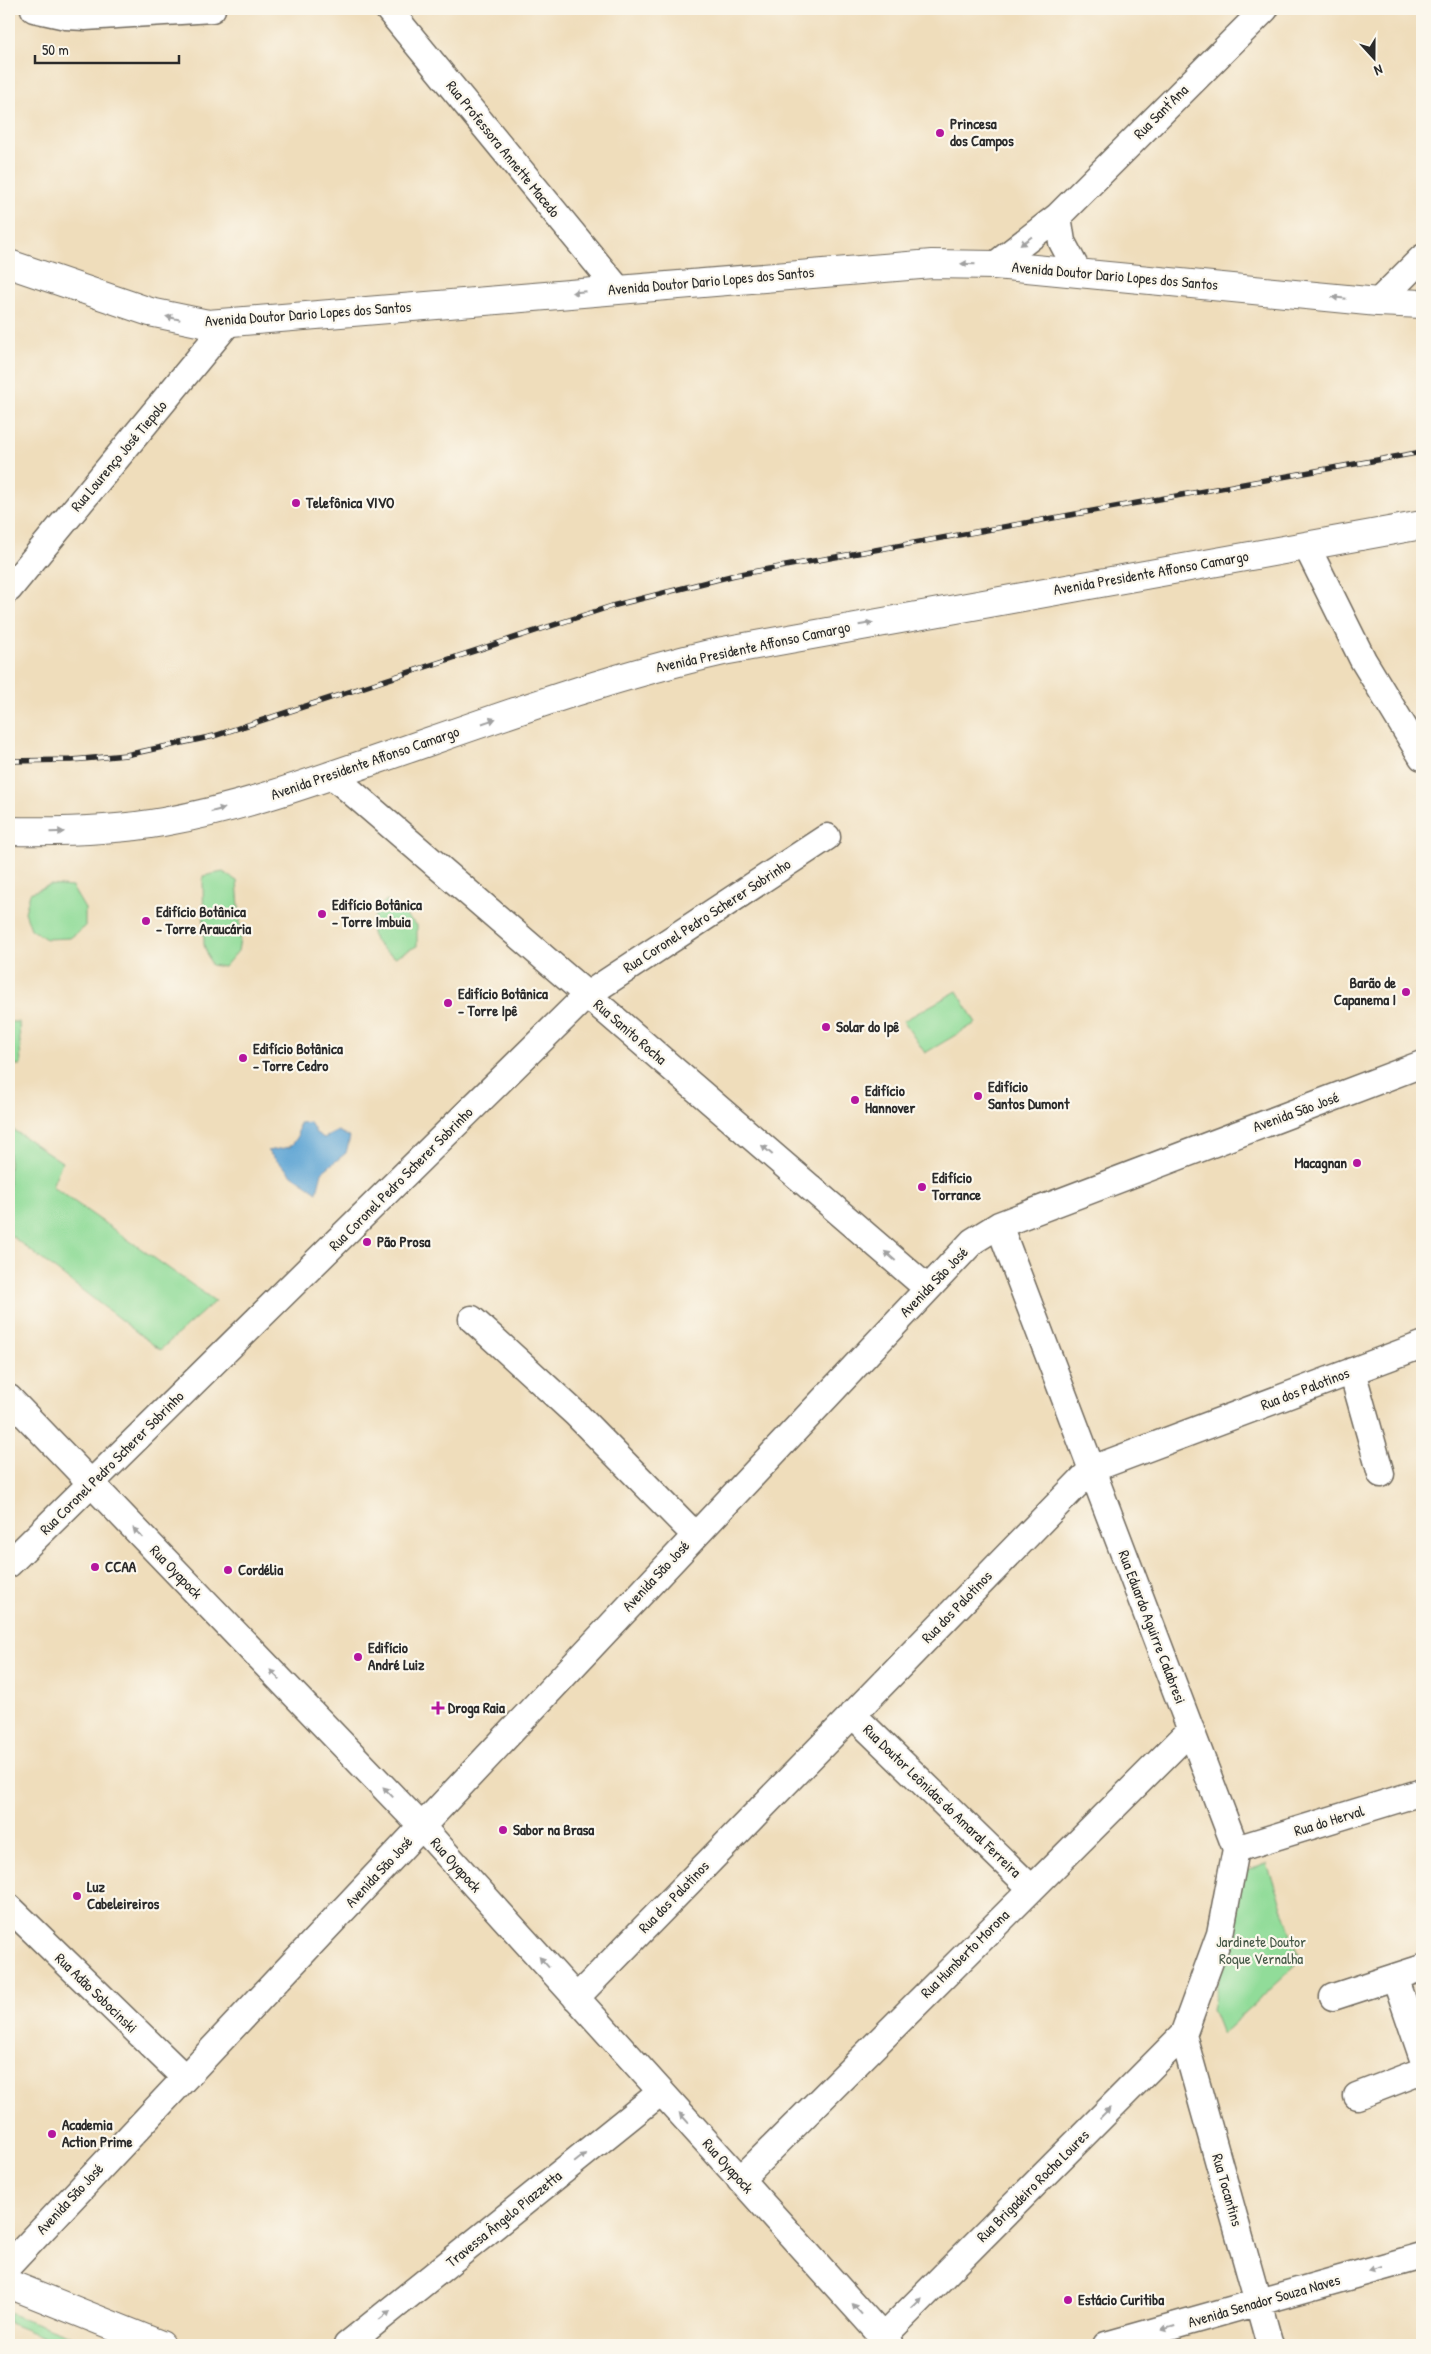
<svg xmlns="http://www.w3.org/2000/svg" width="1431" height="2354" font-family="'Patrick Hand',sans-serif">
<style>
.green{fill:#91dc99;stroke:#5e8462}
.water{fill:#5ea5d4;stroke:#446880}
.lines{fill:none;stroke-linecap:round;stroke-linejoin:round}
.minor-casing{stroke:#70695d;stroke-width:29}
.major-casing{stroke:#70695d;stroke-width:30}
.minor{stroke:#fff;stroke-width:26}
.major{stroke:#fff;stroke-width:28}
.rail-casing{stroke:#2b2b2b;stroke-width:5.5}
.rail{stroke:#fbf7ec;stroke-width:4;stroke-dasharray:11;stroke-linecap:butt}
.oneway{fill:#a0a0a0}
.poi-dot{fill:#b5179e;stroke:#fbf7ec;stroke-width:2}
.labels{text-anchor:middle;stroke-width:4.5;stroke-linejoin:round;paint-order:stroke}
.street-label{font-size:15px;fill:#2b2b2b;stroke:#fbf7ec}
.poi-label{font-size:15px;font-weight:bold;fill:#2b2b2b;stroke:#fbf7ec;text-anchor:start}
.park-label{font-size:15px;fill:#445746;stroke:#fbf7ec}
</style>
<rect width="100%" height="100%" fill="#fbf7ec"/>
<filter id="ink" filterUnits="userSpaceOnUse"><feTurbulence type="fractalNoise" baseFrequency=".02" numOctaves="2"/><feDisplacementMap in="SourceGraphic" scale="10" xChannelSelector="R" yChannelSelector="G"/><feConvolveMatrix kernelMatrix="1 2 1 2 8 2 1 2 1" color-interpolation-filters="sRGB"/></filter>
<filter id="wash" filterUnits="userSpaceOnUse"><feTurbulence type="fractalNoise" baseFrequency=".0096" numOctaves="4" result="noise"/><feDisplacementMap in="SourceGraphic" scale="20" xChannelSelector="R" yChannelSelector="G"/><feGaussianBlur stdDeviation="1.12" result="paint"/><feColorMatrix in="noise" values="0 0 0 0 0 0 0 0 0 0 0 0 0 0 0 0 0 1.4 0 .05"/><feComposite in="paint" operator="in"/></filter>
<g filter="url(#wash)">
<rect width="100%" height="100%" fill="#efddbb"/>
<path class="green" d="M223,872L237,881L241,933L238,951L224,967L211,965L204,945L203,876Z
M50,885L72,887L85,909V927L70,938L46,939L31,929L25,912L30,893Z
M386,900L417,925V946L395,957C367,942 364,924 386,900Z
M957,991L976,1023L925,1053L903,1021Z
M9,1022H19L21,1065H9Z
M9,1127L62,1162L52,1186L215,1301L160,1350L9,1234Z
M1267,1864L1301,1961L1222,2034L1212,2009L1243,1872Z
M9,2313L93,2345H64L9,2323Z"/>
<path class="water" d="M310,1122L316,1133L324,1138L338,1131L350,1137L346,1153L322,1172L317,1192L292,1175L267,1151L290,1147L297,1138L299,1123Z"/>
</g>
<g filter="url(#ink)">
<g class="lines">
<g class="minor-casing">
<path id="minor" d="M34,9L66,16L85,17L212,9
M388,9L618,289
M1058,216L1062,242L1078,272
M995,265L1058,216L1265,9
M1378,302L1422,258
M1307,547L1363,660L1422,757
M9,589L228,323
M332,775L927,1288
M472,1319L576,1414L695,1535
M1352,1371L1381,1474
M9,1398L422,1827L890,2345
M9,1564L587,995L827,837
M852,1714L1031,1888
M1236,1849L1422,1792
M9,1907L185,2078
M1395,1977L1422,2056
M1333,1997L1422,1968
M576,1998L1092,1469L1422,1345
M1183,2035L1270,2345
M1357,2096L1422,2071
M740,2180L1191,1730
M9,2265L973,1241L999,1225L1422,1064
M883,2337L1183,2035L1220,1934L1236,1849L999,1225
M347,2345L661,2092
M1106,2345L1422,2256"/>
</g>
<g class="major-casing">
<path id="major" d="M9,264L150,312L208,324L932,264L995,265L1378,302L1422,304
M9,831C60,832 112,831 163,822C235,809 304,785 373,761C489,721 604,678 723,651L1422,525
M9,2284L161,2345"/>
</g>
<use href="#minor" class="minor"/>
<use href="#major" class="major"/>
<g class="rail-casing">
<path id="rail" d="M9,761L72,760L126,755L214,736L612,606L735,575L1422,452"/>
</g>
<use href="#rail" class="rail"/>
</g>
<defs><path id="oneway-solid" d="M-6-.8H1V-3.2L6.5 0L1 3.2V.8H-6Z" transform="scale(1.25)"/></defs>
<g class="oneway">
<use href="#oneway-solid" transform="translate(1026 241) rotate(143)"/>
<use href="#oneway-solid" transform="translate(968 264) rotate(-179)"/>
<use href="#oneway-solid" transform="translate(579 292) rotate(175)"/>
<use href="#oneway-solid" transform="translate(1339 298) rotate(-174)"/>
<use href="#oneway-solid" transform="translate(173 318) rotate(-167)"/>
<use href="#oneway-solid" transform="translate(866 624) rotate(-10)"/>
<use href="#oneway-solid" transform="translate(489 721) rotate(-19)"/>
<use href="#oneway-solid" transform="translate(218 810) rotate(-15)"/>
<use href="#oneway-solid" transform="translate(57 832) rotate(-2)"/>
<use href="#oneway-solid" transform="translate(767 1150) rotate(-139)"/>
<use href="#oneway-solid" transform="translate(890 1256) rotate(-139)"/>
<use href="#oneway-solid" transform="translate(138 1533) rotate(-134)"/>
<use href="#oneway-solid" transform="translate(275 1675) rotate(-134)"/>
<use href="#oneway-solid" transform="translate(388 1792) rotate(-134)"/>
<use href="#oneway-solid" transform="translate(544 1962) rotate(-132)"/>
<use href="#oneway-solid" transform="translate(1105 2113) rotate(-45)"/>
<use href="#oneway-solid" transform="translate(684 2118) rotate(-132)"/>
<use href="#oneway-solid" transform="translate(580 2158) rotate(-39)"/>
<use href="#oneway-solid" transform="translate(1375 2269) rotate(164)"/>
<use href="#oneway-solid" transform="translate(917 2303) rotate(-45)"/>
<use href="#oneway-solid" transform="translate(857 2309) rotate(-132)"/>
<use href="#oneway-solid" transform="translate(385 2315) rotate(-39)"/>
<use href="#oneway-solid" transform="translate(1168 2328) rotate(164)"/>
</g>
</g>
<g class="poi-dot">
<circle cx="940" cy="133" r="5"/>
<circle cx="296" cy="503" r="5"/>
<circle cx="322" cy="914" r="5"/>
<circle cx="146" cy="921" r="5"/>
<circle cx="1406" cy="992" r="5"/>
<circle cx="448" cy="1003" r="5"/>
<circle cx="826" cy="1027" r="5"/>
<circle cx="243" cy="1058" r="5"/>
<circle cx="978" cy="1096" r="5"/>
<circle cx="855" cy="1100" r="5"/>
<circle cx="1357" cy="1163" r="5"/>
<circle cx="922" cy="1187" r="5"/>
<circle cx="367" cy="1242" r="5"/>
<circle cx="95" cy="1567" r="5"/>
<circle cx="228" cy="1570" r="5"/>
<circle cx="358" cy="1657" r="5"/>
<path d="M435.5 1700.5h5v5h5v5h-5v5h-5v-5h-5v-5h5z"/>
<circle cx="503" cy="1830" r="5"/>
<circle cx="77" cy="1896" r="5"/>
<circle cx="52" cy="2134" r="5"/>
<circle cx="1068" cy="2300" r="5"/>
</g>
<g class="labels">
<g class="street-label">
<text transform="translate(1161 112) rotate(-45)" y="5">Rua Sant'Ana</text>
<text transform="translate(503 149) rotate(51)" y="5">Rua Professora Annette Macedo</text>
<text transform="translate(1115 276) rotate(5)" y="5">Avenida Doutor Dario Lopes dos Santos</text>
<text transform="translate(711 281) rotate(-5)" y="5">Avenida Doutor Dario Lopes dos Santos</text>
<text transform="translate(308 314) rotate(-4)" y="5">Avenida Doutor Dario Lopes dos Santos</text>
<text transform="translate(119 456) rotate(-50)" y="5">Rua Lourenço José Tiepolo</text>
<text transform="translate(1151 573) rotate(-10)" y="5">Avenida Presidente Affonso Camargo</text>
<text transform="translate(753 647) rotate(-12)" y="5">Avenida Presidente Affonso Camargo</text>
<text transform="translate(365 763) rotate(-19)" y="5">Avenida Presidente Affonso Camargo</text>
<text transform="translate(707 916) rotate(-33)" y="5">Rua Coronel Pedro Scherer Sobrinho</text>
<text transform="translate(630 1032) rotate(41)" y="5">Rua Sanito Rocha</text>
<text transform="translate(1296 1112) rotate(-20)" y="5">Avenida São José</text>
<text transform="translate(401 1179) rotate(-45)" y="5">Rua Coronel Pedro Scherer Sobrinho</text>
<text transform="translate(934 1282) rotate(-46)" y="5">Avenida São José</text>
<text transform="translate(1305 1389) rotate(-21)" y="5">Rua dos Palotinos</text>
<text transform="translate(112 1463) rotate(-45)" y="5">Rua Coronel Pedro Scherer Sobrinho</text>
<text transform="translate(176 1572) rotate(46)" y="5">Rua Oyapock</text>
<text transform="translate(656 1576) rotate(-47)" y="5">Avenida São José</text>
<text transform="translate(957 1607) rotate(-46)" y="5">Rua dos Palotinos</text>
<text transform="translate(1152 1627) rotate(69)" y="5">Rua Eduardo Aguirre Calabresi</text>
<text transform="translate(942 1801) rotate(44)" y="5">Rua Doutor Leônidas do Amaral Ferreira</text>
<text transform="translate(1329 1821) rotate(-17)" y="5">Rua do Herval</text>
<text transform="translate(456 1865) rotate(48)" y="5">Rua Oyapock</text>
<text transform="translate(379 1872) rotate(-47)" y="5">Avenida São José</text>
<text transform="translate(674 1897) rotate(-46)" y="5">Rua dos Palotinos</text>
<text transform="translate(965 1954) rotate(-45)" y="5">Rua Humberto Morona</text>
<text transform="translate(96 1993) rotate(44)" y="5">Rua Adão Sobocinski</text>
<text transform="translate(728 2166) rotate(48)" y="5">Rua Oyapock</text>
<text transform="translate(1033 2186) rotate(-45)" y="5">Rua Brigadeiro Rocha Loures</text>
<text transform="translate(1227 2190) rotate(74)" y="5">Rua Tocantins</text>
<text transform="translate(70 2199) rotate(-47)" y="5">Avenida São José</text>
<text transform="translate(504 2219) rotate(-39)" y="5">Travessa Ângelo Piazzetta</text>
<text transform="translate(1264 2301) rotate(-16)" y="5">Avenida Senador Souza Naves</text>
</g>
<g class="poi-label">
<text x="950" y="129">Princesa<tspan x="950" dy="17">dos Campos</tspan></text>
<text x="306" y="508">Telefônica VIVO</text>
<text x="332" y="910">Edifício Botânica<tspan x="332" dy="17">- Torre Imbuia</tspan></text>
<text x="156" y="917">Edifício Botânica<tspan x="156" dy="17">- Torre Araucária</tspan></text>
<text x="1396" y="988" text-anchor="end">Barão de<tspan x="1396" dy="17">Capanema I</tspan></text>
<text x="458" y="999">Edifício Botânica<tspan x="458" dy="17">- Torre Ipê</tspan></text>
<text x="836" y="1032">Solar do Ipê</text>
<text x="253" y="1054">Edifício Botânica<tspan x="253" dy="17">- Torre Cedro</tspan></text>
<text x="988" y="1092">Edifício<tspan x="988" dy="17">Santos Dumont</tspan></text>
<text x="865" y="1096">Edifício<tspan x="865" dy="17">Hannover</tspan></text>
<text x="1347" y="1168" text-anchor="end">Macagnan</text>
<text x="932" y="1183">Edifício<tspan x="932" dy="17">Torrance</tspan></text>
<text x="377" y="1247">Pão Prosa</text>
<text x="105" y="1572">CCAA</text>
<text x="238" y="1575">Cordélia</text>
<text x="368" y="1653">Edifício<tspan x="368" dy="17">André Luiz</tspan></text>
<text x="448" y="1713">Droga Raia</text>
<text x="513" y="1835">Sabor na Brasa</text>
<text x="87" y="1892">Luz<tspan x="87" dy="17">Cabeleireiros</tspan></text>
<text x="62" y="2130">Academia<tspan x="62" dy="17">Action Prime</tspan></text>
<text x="1078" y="2305">Estácio Curitiba</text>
</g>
<g class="park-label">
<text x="1261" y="1947">Jardinete Doutor<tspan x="1261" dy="17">Roque Vernalha</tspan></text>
</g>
</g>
<rect width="1431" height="2354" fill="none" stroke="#fbf7ec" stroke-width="30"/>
<g transform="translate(1374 58) rotate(159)" stroke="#fbf7ec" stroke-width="4" paint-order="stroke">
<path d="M0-4L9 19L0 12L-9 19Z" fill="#2b2b2b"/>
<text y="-8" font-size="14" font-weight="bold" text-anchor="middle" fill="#2b2b2b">N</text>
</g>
<path d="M35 55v8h144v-8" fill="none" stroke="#2b2b2b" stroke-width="2.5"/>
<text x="42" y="55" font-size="15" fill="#2b2b2b" stroke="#fbf7ec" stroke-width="4" paint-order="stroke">50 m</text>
</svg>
